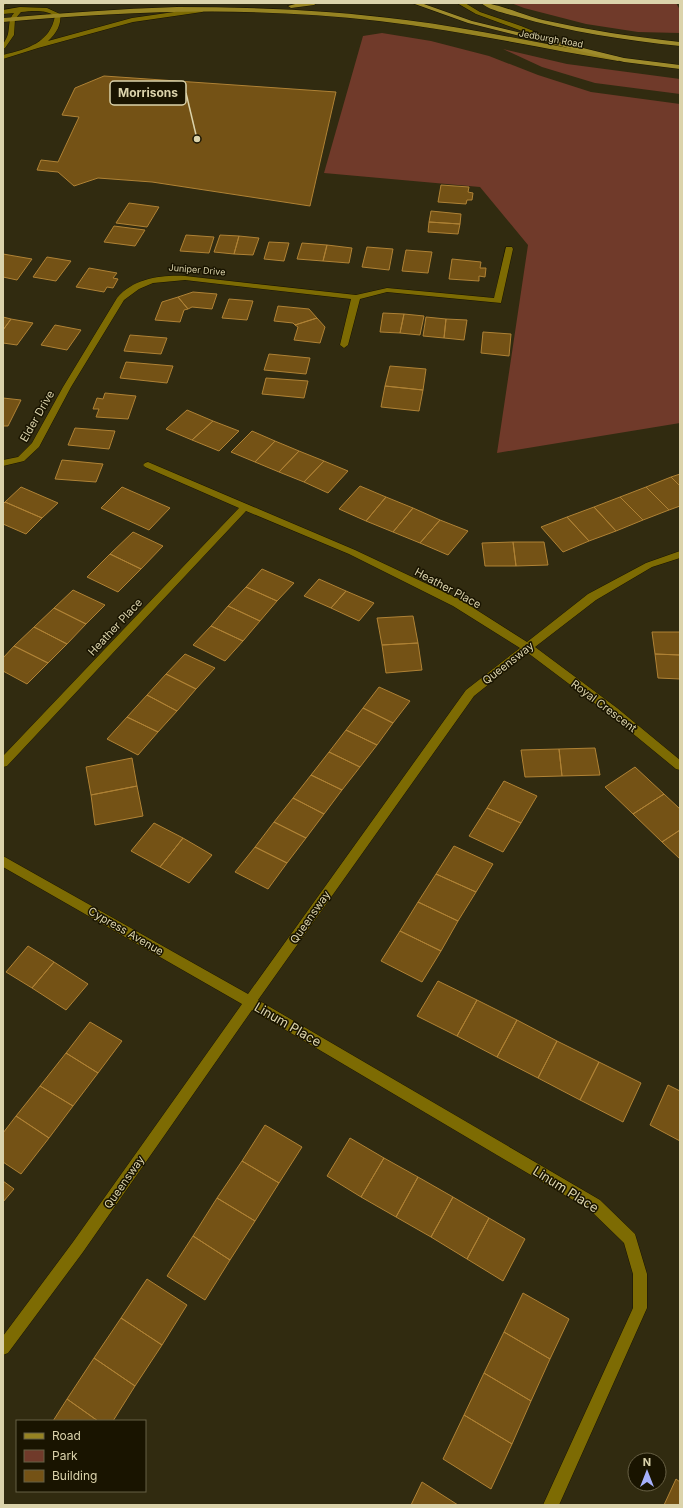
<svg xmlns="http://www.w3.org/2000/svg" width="683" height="1508" font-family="Inter,sans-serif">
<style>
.green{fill:#703a2a}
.building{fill:#745215;stroke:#af8235}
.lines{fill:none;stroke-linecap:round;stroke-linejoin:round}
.minor-casing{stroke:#191400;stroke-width:1}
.secondary-casing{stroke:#191400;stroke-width:1}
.primary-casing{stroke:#191400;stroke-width:1}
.trunk-casing{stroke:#191400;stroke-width:1}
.minor{fill:#7d6b03;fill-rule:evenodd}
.secondary{fill:#7d6b03;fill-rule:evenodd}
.primary{fill:#968322;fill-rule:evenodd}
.trunk{fill:#9e8b2c;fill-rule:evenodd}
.labels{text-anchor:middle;stroke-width:3;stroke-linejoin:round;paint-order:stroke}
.far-street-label{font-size:9px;fill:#dbd3ab;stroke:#191400}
.street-label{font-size:11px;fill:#dbd3ab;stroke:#191400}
.near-street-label{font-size:13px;fill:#dbd3ab;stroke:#191400}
.leader{fill:none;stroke:#dbd3ab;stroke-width:1.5}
.callout-dot{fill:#dbd3ab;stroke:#191400;stroke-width:1.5}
.callout{fill:#191400;stroke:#dbd3ab;stroke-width:1.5}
.callout-label{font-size:12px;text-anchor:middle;font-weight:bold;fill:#dbd3ab}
</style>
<rect width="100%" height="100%" fill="#312b10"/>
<path class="green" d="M511,3H676L680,10V33L638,32L586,24L524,8Z
M382,33L431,41L489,56L538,75L591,92L680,104V423L497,453L528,245L480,187L324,173L363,36Z
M503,49L567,64L680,79V94L595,83L542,67Z"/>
<path class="building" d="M104,76L336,92L310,206L152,182L98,178L74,186L58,172L37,170L41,160L58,162L79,117L62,115L75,88Z
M441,185L469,187L468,192L473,193L472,200H467L466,204L438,202Z
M129,203L159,207L147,227L116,223Z
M431,211L461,214L460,224L429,222Z
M429,222L460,224L458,234L428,232Z
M114,226L145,230L135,246L104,242Z
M186,235L214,237L209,253L180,251Z
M220,235L239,236L234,254L214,252Z
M239,236L259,238L253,255L234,254Z
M269,242L289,243L284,261L264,259Z
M302,243L327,245L323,261L297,259Z
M327,245L352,248L349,263L323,261Z
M367,247L393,249L389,270L362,267Z
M406,250L432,252L428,273L402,271Z
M3,254L32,259L17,280L3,277Z
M47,257L71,261L56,281L33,277Z
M452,259L481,262L480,268H486L485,277L479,276V281L449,279Z
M89,268L117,273L113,278L118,279L113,288L107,287L104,292L76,287Z
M193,292L217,294L212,309L192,307L188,309L178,297Z
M178,297L188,309L184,310L180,322L155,320L162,302Z
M229,299L253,301L247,320L222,318Z
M278,306L309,309L317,318L295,325L293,323L274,321Z
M383,313L404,314L400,333L380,332Z
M404,314L424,316L420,335L400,333Z
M3,317L11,319L3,330Z
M426,317L446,319L444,338L423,336Z
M317,318L325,327L320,343L294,340L298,327L295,325Z
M11,319L33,323L17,345L3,343V330Z
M446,319L467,320L464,340L444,338Z
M55,325L81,330L67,350L41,345Z
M483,332L511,334L509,356L481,353Z
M130,335L167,338L161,354L124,351Z
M269,354L310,358L306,374L264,370Z
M126,362L173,366L167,383L120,378Z
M390,366L426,369L423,390L385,386Z
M266,378L308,381L304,398L262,394Z
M385,386L423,390L419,411L381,407Z
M105,393L136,396L128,419L96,417L99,409H93L97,398L103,399Z
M3,398L21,400L8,426H3Z
M187,410L213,421L192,440L166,429Z
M213,421L239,431L219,451L192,440Z
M75,428L115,431L109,449L68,445Z
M252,431L275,441L255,462L231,452Z
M275,441L299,451L279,472L255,462Z
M299,451L324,461L304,482L279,472Z
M62,460L103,464L96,482L55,479Z
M324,461L348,471L328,493L304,482Z
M680,474V486L671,477Z
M671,477L680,486V506L669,510L646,487Z
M360,486L386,497L366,521L339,509Z
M21,487L58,503L42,518L5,502Z
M122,487L170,508L149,530L101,508Z
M646,487L669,510L643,520L620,497Z
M386,497L413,508L393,532L366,521Z
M620,497L643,520L616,531L594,507Z
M5,502L42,518L26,534L3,524V504Z
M594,507L616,531L589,541L567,517Z
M413,508L440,520L420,543L393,532Z
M567,517L589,541L563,552L541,527Z
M440,520L468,531L448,555L420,543Z
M133,532L163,546L141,569L110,554Z
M513,542L516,566H485L482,543Z
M513,542H544L548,565L516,566Z
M110,554L141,569L118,592L87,577Z
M262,569L294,583L277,601L246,587Z
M319,579L346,591L331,608L304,596Z
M246,587L277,601L260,621L228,606Z
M73,590L105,605L86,624L54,608Z
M346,591L374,603L359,621L331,608Z
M228,606L260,621L243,641L211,626Z
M54,608L86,624L67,644L34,627Z
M413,616L418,643L382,645L377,618Z
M211,626L243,641L225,661L193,645Z
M34,627L67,644L48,663L14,646Z
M652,632H680V655L655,654Z
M418,643L422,670L386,673L382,645Z
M14,646L48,663L27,684L3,671V658Z
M185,654L215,668L196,689L166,674Z
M655,654L680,655V679L658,678Z
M166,674L196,689L177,711L147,695Z
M379,687L410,701L393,723L363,708Z
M147,695L177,711L158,732L127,717Z
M363,708L393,723L377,745L346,730Z
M127,717L158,732L138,755L107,739Z
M346,730L377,745L360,767L329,752Z
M595,748L600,775L562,776L559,749Z
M559,749L562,776L525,777L521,750Z
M329,752L360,767L342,790L311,775Z
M132,758L137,786L91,795L86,767Z
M635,767L664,794L633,814L605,787Z
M311,775L342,790L324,814L293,798Z
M504,781L537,796L521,823L487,808Z
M137,786L143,816L95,825L91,795Z
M664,794L680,809V830L662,842L633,814Z
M293,798L324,814L306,838L274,822Z
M487,808L521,823L503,852L469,836Z
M274,822L306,838L287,863L255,847Z
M154,823L183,838L160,867L131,851Z
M680,830V859L662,842Z
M183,838L212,855L189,883L160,867Z
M454,846L493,864L476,892L436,874Z
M255,847L287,863L268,889L235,872Z
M436,874L476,892L458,921L418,902Z
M418,902L458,921L441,951L400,931Z
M400,931L441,951L422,982L381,961Z
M28,946L54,962L32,988L6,972Z
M54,962L88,984L66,1010L32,988Z
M438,981L477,1000L457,1036L417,1016Z
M477,1000L517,1020L497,1057L457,1036Z
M517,1020L557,1041L538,1078L497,1057Z
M90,1022L122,1041L98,1073L66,1053Z
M557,1041L599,1062L580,1100L538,1078Z
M66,1053L98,1073L73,1106L40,1086Z
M599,1062L641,1083L623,1122L580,1100Z
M668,1085L680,1091V1141L650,1125Z
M40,1086L73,1106L49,1138L16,1116Z
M16,1116L49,1138L21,1174L3,1162V1133Z
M265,1125L302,1147L279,1183L242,1161Z
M350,1138L384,1158L361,1197L327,1176Z
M384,1158L418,1177L396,1217L361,1197Z
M242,1161L279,1183L255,1221L217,1198Z
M418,1177L453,1197L431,1237L396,1217Z
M3,1181L14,1189L3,1202Z
M453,1197L489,1218L467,1259L431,1237Z
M217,1198L255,1221L230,1260L193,1236Z
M489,1218L525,1239L503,1281L467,1259Z
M193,1236L230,1260L205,1300L167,1276Z
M147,1279L187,1305L162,1345L121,1318Z
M523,1293L569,1319L550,1359L504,1332Z
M121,1318L162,1345L135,1386L94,1358Z
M504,1332L550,1359L531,1401L484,1373Z
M94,1358L135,1386L113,1421H98L67,1399Z
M484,1373L531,1401L512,1444L464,1415Z
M67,1399L98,1421H53Z
M464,1415L512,1444L491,1489L443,1459Z
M676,1479L680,1482V1505H664Z
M422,1482L458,1505H411Z"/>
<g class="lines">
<g class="minor-casing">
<path id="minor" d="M457,3H465L480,12L521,26L573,47L568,48L476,14Z
M506,247H512L513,249L501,303L387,292L360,299L348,345L344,348L340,345L351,299L185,280L153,283L139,289L124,300L71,387L39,447L24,461L3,466V460L18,457L32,443L63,387L117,298C134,278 161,275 185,276L356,295L387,288L494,298Z
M148,462L355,550L461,600L527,642L588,594L646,563L680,551V558L652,567L596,600L535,647L617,708L680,760V770L676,769L609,714L528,653L474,696L258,1000L600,1200L635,1234L647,1274V1308L559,1505H543L633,1308V1274L624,1243L590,1210L252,1010L83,1252L8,1353L3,1355V1336L73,1242L242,1004L3,867V856L248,994L466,690L520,648L453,606L349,554L246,511L7,766L3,767V756L239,508L145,467L143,465L145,463Z"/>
</g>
<g class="secondary-casing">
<path id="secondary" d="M20,7L47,8L60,14C62,24 56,34 48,41L132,18L202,8L205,10L202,12L133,22L38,48L3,59V55C27,49 50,43 55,16C45,9 32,11 21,12L15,19L14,35L5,48L3,49C3,41 6,41 8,34C10,25 8,20 14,13L3,14V10Z"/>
</g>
<g class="primary-casing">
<path id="primary" d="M3,3H9L3,5Z
M299,3H317L314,5L291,8L288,6Z
M177,7C254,7 330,10 406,20C477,29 547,45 618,57L621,59L618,61C538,48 459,30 379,21C253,6 129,11 3,22V18C61,13 119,9 177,7Z"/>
</g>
<g class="trunk-casing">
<path id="trunk" d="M412,3H421L472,21L624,58L680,65V69L624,62L468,23Z
M481,3C498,3 525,16 543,20C588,30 634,37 680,42V46C624,40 569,32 515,16C504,13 489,10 481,3Z"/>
</g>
<use href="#minor" class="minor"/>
<use href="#secondary" class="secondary"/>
<use href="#primary" class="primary"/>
<use href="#trunk" class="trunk"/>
</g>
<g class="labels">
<g class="far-street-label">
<text transform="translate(551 39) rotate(10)" y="3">Jedburgh Road</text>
<text transform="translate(197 270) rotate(5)" y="3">Juniper Drive</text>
</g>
<g class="street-label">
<text transform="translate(37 416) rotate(-60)" y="4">Elder Drive</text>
<text transform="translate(448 588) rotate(28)" y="4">Heather Place</text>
<text transform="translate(115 627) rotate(-47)" y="4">Heather Place</text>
<text transform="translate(508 663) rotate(-38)" y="4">Queensway</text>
<text transform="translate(604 706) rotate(37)" y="4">Royal Crescent</text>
<text transform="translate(310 917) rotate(-55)" y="4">Queensway</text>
<text transform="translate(126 931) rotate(30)" y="4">Cypress Avenue</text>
<text transform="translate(124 1182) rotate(-55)" y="4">Queensway</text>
</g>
<g class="near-street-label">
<text transform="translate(288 1024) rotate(30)" y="5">Linum Place</text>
<text transform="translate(566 1189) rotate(32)" y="5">Linum Place</text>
</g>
</g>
<path class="leader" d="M197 139L186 93"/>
<circle class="callout-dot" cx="197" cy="139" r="4"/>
<rect class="callout" x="110" y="81" width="76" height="24" rx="4"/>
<g class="callout-label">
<text x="148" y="97">Morrisons</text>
</g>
<rect width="683" height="1508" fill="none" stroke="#dbd3ab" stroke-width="8"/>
<rect x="16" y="1420" width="130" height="72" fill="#191400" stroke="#676044"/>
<rect x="24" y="1433" width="20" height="6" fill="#968322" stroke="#676044"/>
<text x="52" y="1440" font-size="12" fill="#dbd3ab">Road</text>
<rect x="24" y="1450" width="20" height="12" fill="#703a2a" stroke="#676044"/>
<text x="52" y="1460" font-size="12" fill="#dbd3ab">Park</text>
<rect x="24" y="1470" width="20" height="12" fill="#745215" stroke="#676044"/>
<text x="52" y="1480" font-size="12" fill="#dbd3ab">Building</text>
<g transform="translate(647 1472)"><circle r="19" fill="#191400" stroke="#676044"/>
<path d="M0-3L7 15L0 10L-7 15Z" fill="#a6b1fc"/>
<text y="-6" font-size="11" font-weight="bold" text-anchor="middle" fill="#dbd3ab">N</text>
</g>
</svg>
